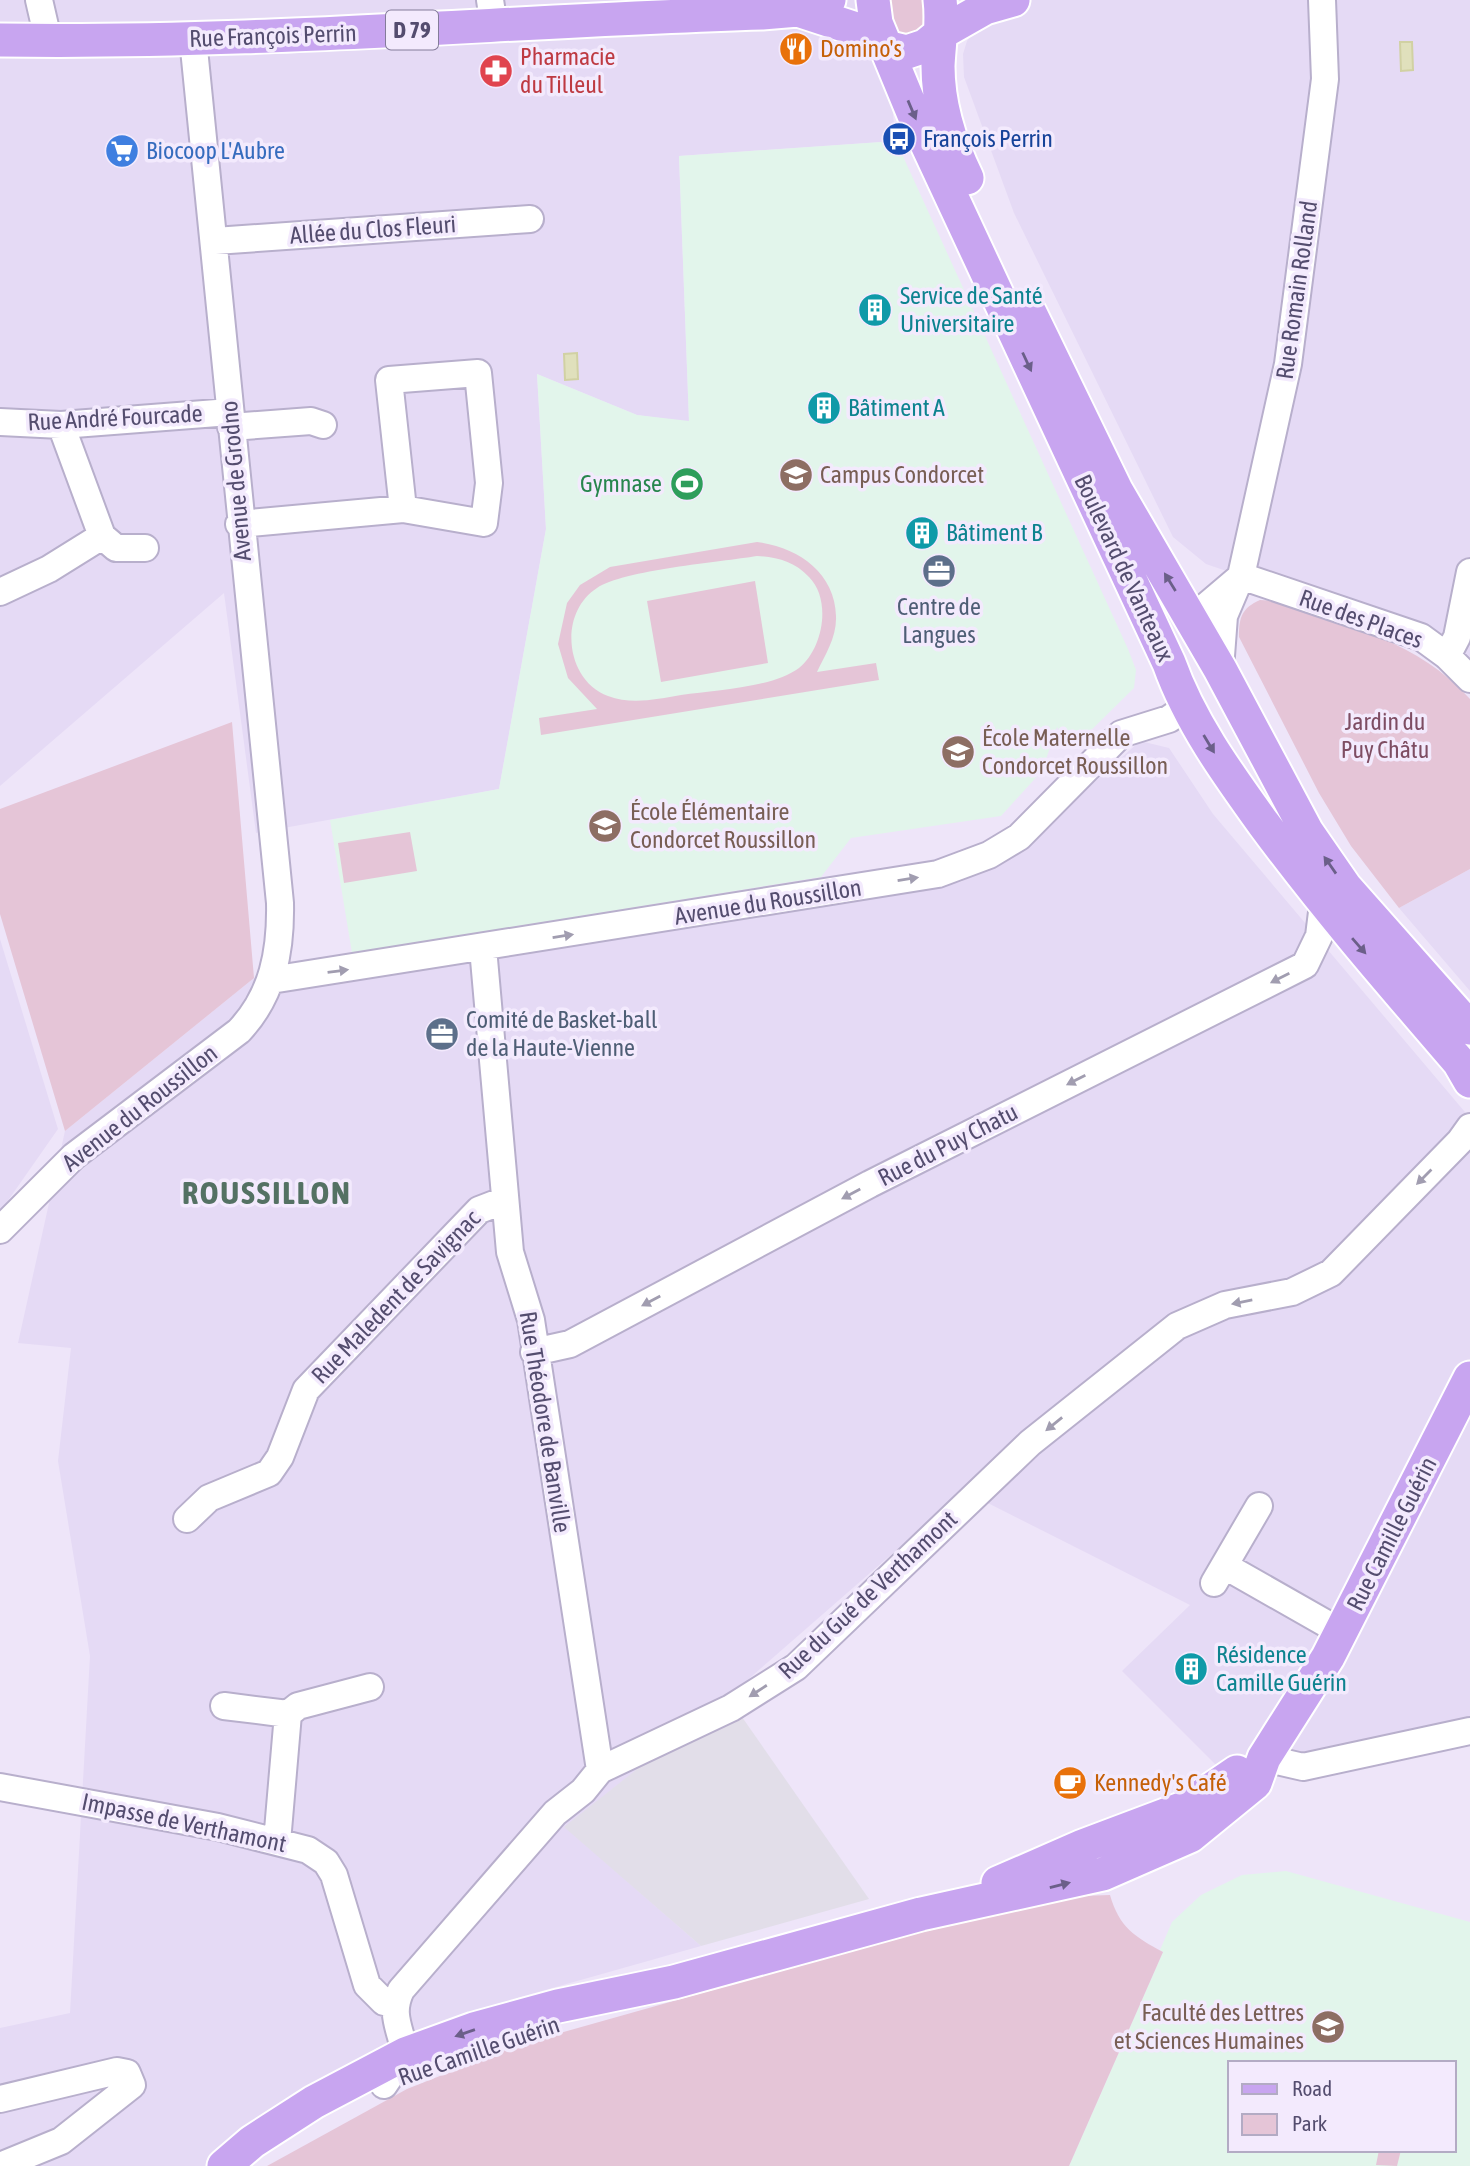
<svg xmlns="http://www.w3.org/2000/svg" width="1470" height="2166" font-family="'Asap Condensed',sans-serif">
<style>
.residential{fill:#e5daf5}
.industrial{fill:#e2dee9}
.education{fill:#e2f5eb;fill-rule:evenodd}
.green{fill:#e5c5d7;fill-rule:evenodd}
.water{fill:#e0e0bc;stroke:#d1d1a3;stroke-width:2}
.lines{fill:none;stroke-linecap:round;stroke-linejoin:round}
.minor-casing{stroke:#b8afcc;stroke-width:30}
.major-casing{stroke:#fff;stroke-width:37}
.minor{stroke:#fff;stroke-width:26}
.major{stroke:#c8a5f0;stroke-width:33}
.oneway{fill:#6b5f89}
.oneway2{fill:#a19db0}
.labels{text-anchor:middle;stroke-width:7;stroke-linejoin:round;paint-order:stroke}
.shield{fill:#f3eafd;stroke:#847c9a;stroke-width:2}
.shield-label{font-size:23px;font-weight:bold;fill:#544d6f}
.street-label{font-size:24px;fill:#544d6f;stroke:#f3eafd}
.food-label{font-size:24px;fill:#c56008;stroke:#f3eafd;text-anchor:start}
.health-label{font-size:24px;fill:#be3a42;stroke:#f3eafd;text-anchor:start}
.transit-label{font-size:24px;fill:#164399;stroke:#f3eafd;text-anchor:start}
.shop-label{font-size:24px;fill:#366cbe;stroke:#f3eafd;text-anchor:start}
.culture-label{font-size:24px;fill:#0d838f;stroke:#f3eafd;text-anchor:start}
.education-label{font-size:24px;fill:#785e54;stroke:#f3eafd;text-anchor:start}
.leisure-label{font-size:24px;fill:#27864d;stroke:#f3eafd;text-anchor:end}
.service-label{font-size:24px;fill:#4e5e75;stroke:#f3eafd}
.park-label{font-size:24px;fill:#7e4d63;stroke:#f3eafd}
.district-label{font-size:32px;font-weight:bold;letter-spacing:2px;fill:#547163;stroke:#f3eafd}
</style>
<rect width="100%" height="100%" fill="#eee5f9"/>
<path class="residential" d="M0,0H880L896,141L679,156L689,422L637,415L537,374L546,529L499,789L256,833L224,593L0,786Z
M1013,0H1470V679L1421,637L1206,564L1173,537L1014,213L964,77L963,54L967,41L974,31Z
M1140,741L1169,748L1213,814L1470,1118V1745L1307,1774L1215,1764L1122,1671L1190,1605L964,1491L728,1697L565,1827L701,1946L517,1998L216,2166H0V2028L70,2013L90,1656L58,1461L71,1348L18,1343L65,1131L254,978L961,882L1039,832Z
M1470,869V991L1399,908Z
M0,939L58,1129L0,1212Z"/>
<path class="industrial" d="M728,1697L869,1899L701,1946L564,1827Z"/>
<path class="education" d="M896,141L1128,649L1136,670L1134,688L1072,749L1057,727L1042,771L1001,816L851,838L821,877L352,953L330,820L499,789L546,529L537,374L637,415L689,421L679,156Z
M1286,1871L1470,1922V2166H1069L1163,1952L1160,1950L1172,1922L1201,1895L1242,1875ZM1230,2063H1454V2150H1230Z"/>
<path class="green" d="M885,0H931V23L915,38L892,35Z
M757,542C797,547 835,572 836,616C837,637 825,655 817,672L876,663L879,680L541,735L539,718L597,709L568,678L558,644L567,603L580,585L610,567ZM757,556C777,557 795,562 809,577C832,600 823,649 799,668C772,688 715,690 681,695C657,699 632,705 608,696C565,680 558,613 597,588C623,570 721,562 757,556Z
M755,581L768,663L661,682L647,601Z
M1260,600L1277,601C1347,625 1419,642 1470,699V869L1399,908L1351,846L1319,793L1239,637C1239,617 1242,608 1260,600Z
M232,722L254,978L65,1131L0,914V809Z
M410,832L417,871L344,883L338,843Z
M1110,1895C1119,1927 1135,1937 1163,1952L1069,2166H267L407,2089L521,2044L901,1937L1081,1896Z
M1379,2150H1401L1397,2166L1376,2165Z"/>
<path class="water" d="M1400,42H1412L1413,70L1401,71Z
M577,353L578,379L565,380L564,354Z"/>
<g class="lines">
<g class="minor-casing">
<path id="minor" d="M39,0L48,39
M490,0L494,26
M215,241L530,219
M0,422L61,425L230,412
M231,427L311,421L323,425
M239,524L403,509L484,523L489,483L478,373L389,380L403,509
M102,536L116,548H145
M1241,576L1421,637L1447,656L1470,679
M0,592L49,569L102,536L61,425
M1191,619L1237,580
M1447,656L1457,637L1470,572
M1220,669L1224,616L1241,576L1288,364L1325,79L1322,0
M483,948L510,1252L531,1320L600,1770
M271,980L938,874L989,855L1019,837L1121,734L1169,719L1188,706
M0,1230L74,1156L239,1031C273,995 281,951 280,903L193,39
M534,1352L570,1344L870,1184L1305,965L1319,936L1323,904
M187,1519L209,1498L269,1473L280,1457L306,1390L479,1210L505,1200
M1225,1566L1341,1632
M1214,1583L1259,1506
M224,1706L288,1714L298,1706L370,1687
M1264,1758L1303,1767L1470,1731
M0,1787L218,1827L308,1850L326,1862L334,1875L367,1985L384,2002L394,2003
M277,1842L288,1714
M384,2085L405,2054C401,2029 389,2015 401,1990L555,1813L583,1791L600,1770L731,1708L796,1667L1030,1443L1177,1326L1225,1305L1292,1292L1331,1273L1460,1141L1470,1127
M0,2099L117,2071L127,2073L132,2085L61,2141L0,2166"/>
</g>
<g class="major-casing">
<path id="major" d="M873,0L876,23L919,127L1169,663C1190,722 1227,773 1263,823C1325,907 1391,983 1459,1062L1470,1081
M940,0C943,22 939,44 938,66C938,104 951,145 967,178
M798,10L859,30L886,47L907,52L925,46L941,33L985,8L1013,0
M0,40C254,44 508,21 762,13L798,10L829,0
M1030,313L1116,490L1220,669L1307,832L1345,887L1470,1028
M998,1883L1083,1846L1184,1808L1237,1772
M224,2166L252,2142L314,2102L405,2054L474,2029L558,2006L674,1982L921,1914L1103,1874L1190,1836L1255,1783L1264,1758L1328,1657L1470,1378"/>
</g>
<use href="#minor" class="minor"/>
<use href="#major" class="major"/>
</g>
<defs><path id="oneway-solid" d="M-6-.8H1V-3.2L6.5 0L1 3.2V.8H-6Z" transform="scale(1.75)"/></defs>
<g class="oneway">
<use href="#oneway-solid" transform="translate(912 110) rotate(67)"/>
<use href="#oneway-solid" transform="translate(1027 362) rotate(65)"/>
<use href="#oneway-solid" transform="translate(1170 582) rotate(-122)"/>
<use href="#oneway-solid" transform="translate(1209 744) rotate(59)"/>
<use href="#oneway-solid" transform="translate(1330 865) rotate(-125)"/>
<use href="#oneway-solid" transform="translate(1359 946) rotate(49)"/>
<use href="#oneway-solid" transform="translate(1060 1885) rotate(-14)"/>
<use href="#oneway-solid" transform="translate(465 2033) rotate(161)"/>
</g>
<g class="oneway2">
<use href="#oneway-solid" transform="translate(908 879) rotate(-9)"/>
<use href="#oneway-solid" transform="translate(563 936) rotate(-9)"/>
<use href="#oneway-solid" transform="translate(338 971) rotate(-7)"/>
<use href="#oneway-solid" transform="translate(1280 978) rotate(153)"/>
<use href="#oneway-solid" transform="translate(1076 1080) rotate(153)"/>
<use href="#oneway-solid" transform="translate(1424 1177) rotate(135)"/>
<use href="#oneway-solid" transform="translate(851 1194) rotate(152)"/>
<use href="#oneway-solid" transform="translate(651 1301) rotate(152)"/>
<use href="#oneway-solid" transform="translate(1242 1302) rotate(169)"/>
<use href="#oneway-solid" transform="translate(1054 1424) rotate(141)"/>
<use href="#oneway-solid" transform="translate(758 1691) rotate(147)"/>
</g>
<defs>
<g id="restaurant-disc" transform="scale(1.75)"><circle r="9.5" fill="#e8710a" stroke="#f3eafd"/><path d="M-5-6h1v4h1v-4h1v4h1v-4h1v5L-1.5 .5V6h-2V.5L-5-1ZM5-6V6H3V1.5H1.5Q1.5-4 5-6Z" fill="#fff"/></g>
<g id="pharmacy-disc" transform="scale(1.75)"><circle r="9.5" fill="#e0444e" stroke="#f3eafd"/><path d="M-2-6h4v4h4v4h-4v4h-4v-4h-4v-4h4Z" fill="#fff"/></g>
<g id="bus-disc" transform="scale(1.75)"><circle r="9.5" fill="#1a4fb4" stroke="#f3eafd"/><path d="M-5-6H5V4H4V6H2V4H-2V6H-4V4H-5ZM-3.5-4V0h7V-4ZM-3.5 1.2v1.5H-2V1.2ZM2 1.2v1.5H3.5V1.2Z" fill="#fff"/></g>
<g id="supermarket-disc" transform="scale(1.75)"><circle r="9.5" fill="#3f7fe0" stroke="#f3eafd"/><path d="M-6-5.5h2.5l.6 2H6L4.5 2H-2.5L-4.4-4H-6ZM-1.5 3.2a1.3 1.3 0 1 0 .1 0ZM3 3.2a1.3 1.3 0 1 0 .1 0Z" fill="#fff"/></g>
<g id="building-disc" transform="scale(1.75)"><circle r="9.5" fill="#0f9aa8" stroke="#f3eafd"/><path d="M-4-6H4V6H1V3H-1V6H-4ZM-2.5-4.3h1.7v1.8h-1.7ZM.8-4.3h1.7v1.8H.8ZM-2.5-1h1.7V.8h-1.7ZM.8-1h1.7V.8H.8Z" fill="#fff"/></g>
<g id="university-disc" transform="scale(1.75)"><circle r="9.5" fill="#8d6e63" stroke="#f3eafd"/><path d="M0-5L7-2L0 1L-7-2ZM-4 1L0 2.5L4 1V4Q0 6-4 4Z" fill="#fff"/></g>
<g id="stadium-disc" transform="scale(1.75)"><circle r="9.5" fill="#2e9e5b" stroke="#f3eafd"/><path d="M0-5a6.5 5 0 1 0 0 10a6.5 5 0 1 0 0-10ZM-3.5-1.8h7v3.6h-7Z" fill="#fff"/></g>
<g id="office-disc" transform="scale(1.75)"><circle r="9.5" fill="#5c6f8a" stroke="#f3eafd"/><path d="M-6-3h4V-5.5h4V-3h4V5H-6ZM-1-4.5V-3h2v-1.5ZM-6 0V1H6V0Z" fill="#fff"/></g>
<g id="school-disc" transform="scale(1.75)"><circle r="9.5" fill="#8d6e63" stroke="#f3eafd"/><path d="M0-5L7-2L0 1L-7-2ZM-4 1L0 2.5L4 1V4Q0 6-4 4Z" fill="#fff"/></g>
<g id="cafe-disc" transform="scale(1.75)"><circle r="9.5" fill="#e8710a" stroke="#f3eafd"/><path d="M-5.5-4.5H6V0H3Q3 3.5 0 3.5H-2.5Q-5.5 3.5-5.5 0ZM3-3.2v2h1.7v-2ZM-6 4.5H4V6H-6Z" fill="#fff"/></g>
</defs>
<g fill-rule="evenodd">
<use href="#restaurant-disc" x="796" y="49"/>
<use href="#pharmacy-disc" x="496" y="71"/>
<use href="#bus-disc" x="899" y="139"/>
<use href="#supermarket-disc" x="122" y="151"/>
<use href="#building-disc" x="875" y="310"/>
<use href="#building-disc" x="824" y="408"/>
<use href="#university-disc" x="796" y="475"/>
<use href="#stadium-disc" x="687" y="484"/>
<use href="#building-disc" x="922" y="533"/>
<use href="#office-disc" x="939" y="571"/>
<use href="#school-disc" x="958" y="752"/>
<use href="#school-disc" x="605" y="826"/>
<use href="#office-disc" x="442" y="1034"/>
<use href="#building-disc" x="1191" y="1669"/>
<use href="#cafe-disc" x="1070" y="1783"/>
<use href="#university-disc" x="1328" y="2027"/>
</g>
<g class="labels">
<rect class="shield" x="386" y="10.5" width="52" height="39" rx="5"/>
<g class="shield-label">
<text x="412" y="38">D 79</text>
</g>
<g class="street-label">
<text transform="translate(273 36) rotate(-2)" y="8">Rue François Perrin</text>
<text transform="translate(373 230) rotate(-4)" y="8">Allée du Clos Fleuri</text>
<text transform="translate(1297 290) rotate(-82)" y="8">Rue Romain Rolland</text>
<text transform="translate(115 418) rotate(-3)" y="8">Rue André Fourcade</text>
<text transform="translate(236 481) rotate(-95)" y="8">Avenue de Grodno</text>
<text transform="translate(1124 568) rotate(65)" y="8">Boulevard de Vanteaux</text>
<text transform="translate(1361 619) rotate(20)" y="8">Rue des Places</text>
<text transform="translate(768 902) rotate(-9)" y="8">Avenue du Roussillon</text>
<text transform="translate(140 1108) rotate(-38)" y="8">Avenue du Roussillon</text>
<text transform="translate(948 1145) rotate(-27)" y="8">Rue du Puy Chatu</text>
<text transform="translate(396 1297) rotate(-46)" y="8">Rue Maledent de Savignac</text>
<text transform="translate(545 1422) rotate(81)" y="8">Rue Théodore de Banville</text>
<text transform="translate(1392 1534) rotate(-63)" y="8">Rue Camille Guérin</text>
<text transform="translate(868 1595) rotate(-43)" y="8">Rue du Gué de Verthamont</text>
<text transform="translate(184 1823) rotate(12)" y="8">Impasse de Verthamont</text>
<text transform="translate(479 2051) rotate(-19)" y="8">Rue Camille Guérin</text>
</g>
<g class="food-label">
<text x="820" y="57">Domino's</text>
<text x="1094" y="1791">Kennedy's Café</text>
</g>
<g class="health-label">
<text x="520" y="65">Pharmacie<tspan x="520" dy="28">du Tilleul</tspan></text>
</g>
<g class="transit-label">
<text x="923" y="147">François Perrin</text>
</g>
<g class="shop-label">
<text x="146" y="159">Biocoop L'Aubre</text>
</g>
<g class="culture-label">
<text x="900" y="304">Service de Santé<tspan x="900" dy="28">Universitaire</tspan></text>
<text x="848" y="416">Bâtiment A</text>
<text x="946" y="541">Bâtiment B</text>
<text x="1216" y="1663">Résidence<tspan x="1216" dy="28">Camille Guérin</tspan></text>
</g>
<g class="education-label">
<text x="820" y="483">Campus Condorcet</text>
<text x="982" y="746">École Maternelle<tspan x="982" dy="28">Condorcet Roussillon</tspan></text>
<text x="630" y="820">École Élémentaire<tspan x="630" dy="28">Condorcet Roussillon</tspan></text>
<text x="1304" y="2021" text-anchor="end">Faculté des Lettres<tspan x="1304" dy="28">et Sciences Humaines</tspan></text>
</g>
<g class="leisure-label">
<text x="662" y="492">Gymnase</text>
</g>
<g class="service-label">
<text x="939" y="615">Centre de<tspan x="939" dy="28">Langues</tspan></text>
<text x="466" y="1028" text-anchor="start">Comité de Basket-ball<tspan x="466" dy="28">de la Haute-Vienne</tspan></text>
</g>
<g class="park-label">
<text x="1385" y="730">Jardin du<tspan x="1385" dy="28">Puy Châtu</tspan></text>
</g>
<g class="district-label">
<text x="267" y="1204">ROUSSILLON</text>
</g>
</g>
<rect x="1228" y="2061" width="228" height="91" fill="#f3eafd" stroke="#b3abc4" stroke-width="2"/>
<rect x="1242" y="2084" width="35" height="10" fill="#c8a5f0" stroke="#b3abc4" stroke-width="2"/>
<text x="1292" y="2096" font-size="21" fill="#544d6f">Road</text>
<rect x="1242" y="2114" width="35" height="21" fill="#e5c5d7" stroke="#b3abc4" stroke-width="2"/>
<text x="1292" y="2131" font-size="21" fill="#544d6f">Park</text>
</svg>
